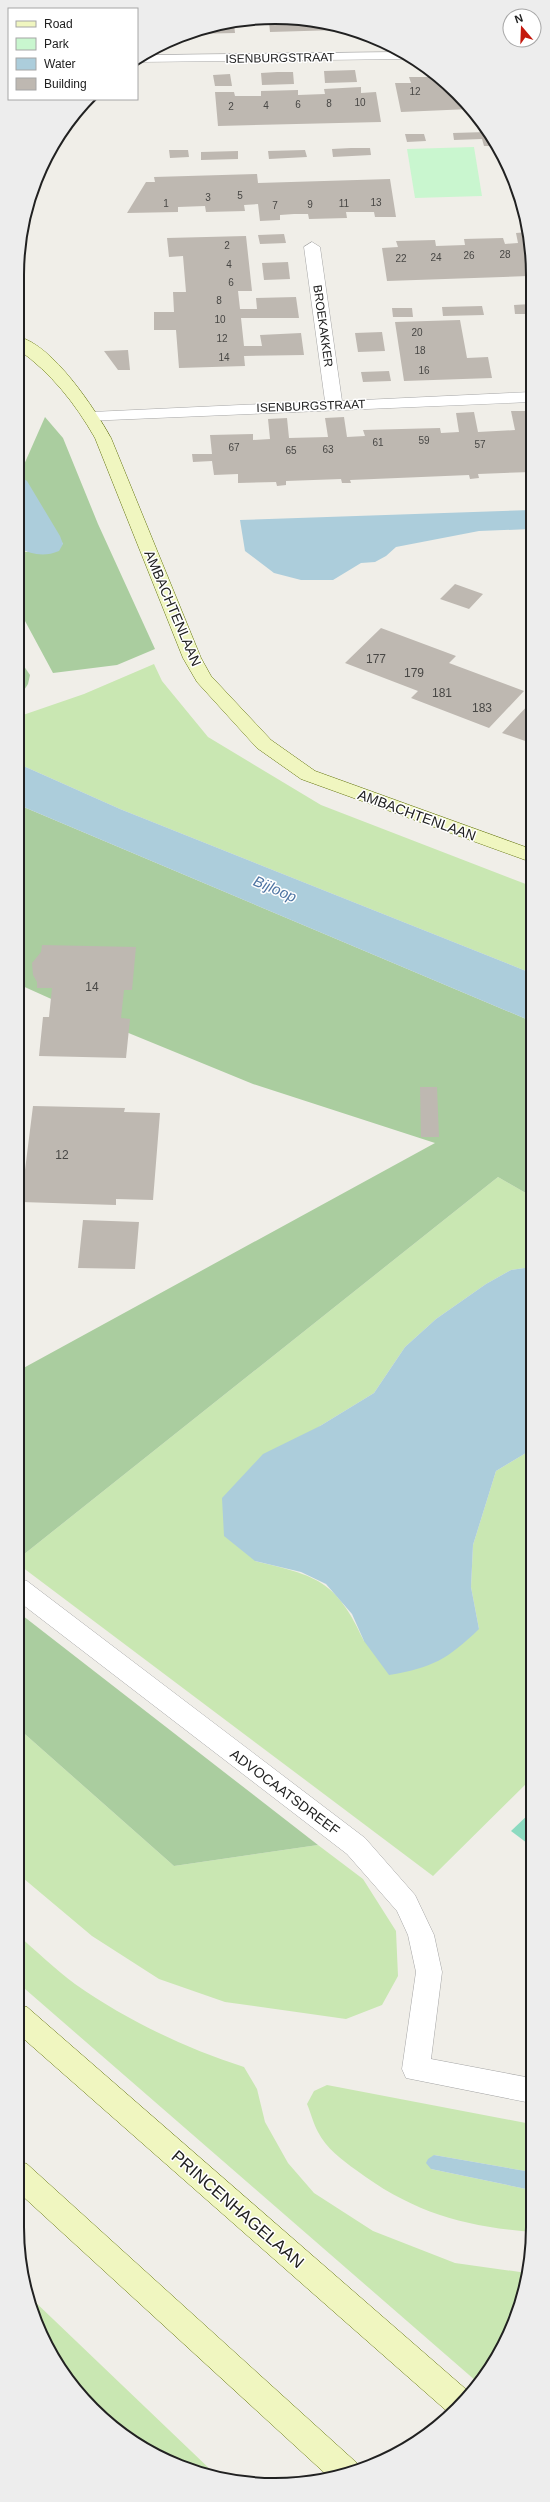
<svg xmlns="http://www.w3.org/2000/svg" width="550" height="2502" font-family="Helvetica,sans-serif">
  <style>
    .grass { fill: #c9e7b2 }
    .forest { fill: #aacd9f }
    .park { fill: #c9f6cf }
    .pitch { fill: #8cdac0 }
    .water { fill: #accddb }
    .building { fill: #beb8b1 }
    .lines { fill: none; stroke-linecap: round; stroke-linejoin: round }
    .street-casing { stroke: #a5a5a5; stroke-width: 1 }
    .secondary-casing { stroke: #62730c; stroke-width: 1 }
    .street { fill: #fff; fill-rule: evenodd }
    .secondary { fill: #f0f6c0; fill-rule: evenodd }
    .labels { text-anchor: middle; stroke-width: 3; stroke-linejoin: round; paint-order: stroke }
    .far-number-label { font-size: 10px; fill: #484745 }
    .far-street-label { font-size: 12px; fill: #212121; stroke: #fff }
    .number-label { font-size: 12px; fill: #484745 }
    .street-label { font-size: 14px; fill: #212121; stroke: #fff }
    .water-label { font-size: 15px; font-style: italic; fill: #4f75a3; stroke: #fff }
    .near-street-label { font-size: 17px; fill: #212121; stroke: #fff }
    .rim { fill: none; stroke: #212121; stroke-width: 2 }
  </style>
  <rect width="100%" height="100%" fill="#f0eee8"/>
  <path class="grass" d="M 154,664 L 162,681 L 208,737 L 321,805 L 531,886 L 531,973 L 120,809 L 19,764 L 19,721 L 23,715 L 84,694 Z
    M 498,1177 L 531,1196 L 531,1267 L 511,1270 L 486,1284 L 436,1319 L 405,1347 L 374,1393 L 320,1426 L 255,1561 C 317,1576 336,1580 364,1641 L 479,1629 L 471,1587 L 473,1545 L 496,1471 L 531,1450 L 531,1779 L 433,1876 L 18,1564 L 18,1559 Z
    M 18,1728 L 174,1866 L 318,1845 L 363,1879 L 396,1931 L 398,1976 L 382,2005 L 346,2019 L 225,2002 L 159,1979 L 92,1936 L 17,1873 Z
    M 17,1934 C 36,1951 55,1969 75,1984 C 126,2020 185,2048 244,2067 L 257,2089 L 265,2122 L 288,2163 L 314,2193 L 373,2231 L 455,2263 L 527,2273 L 498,2356 L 476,2381 L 17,1982 Z
    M 327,2085 L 531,2124 L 531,2172 L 434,2155 L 431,2169 L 531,2190 L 531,2232 C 462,2226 412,2212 356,2170 C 342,2160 326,2148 318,2132 C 313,2123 311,2113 307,2104 L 314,2091 Z
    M 31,2298 L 214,2473 L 161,2458 L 81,2397 L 37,2326 Z"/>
  <path class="forest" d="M 45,417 L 63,438 L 98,524 L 155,649 L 117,665 L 53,673 L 25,621 L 19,615 L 19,548 L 26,552 L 63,544 L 23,477 L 19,476 Z
    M 19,659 L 30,675 L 28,684 L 19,698 Z
    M 19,805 L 531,1021 L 531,1196 L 498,1177 L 18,1559 L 18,1371 L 435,1143 L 253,1084 L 109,1025 L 18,984 Z
    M 18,1612 L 318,1845 L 174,1866 L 18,1728 Z"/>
  <path class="park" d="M 474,147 L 482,196 L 415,198 L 407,149 Z"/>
  <path class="pitch" d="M 531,1812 L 531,1846 L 511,1831 Z"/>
  <path class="water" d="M 19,476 L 27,481 L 60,536 L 63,544 L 59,551 C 45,557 32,555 19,548 Z
    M 531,510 L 531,529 L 479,531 L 396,547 L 386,556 L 375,562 L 361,563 L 333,580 L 301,580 L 274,573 L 245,551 L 240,520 Z
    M 19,764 L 120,809 L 531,973 L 531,1021 L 19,805 Z
    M 531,1267 L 531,1450 L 496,1471 L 473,1545 L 471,1587 L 479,1629 C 448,1659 432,1668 389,1675 L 364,1641 L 352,1614 L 326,1584 L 301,1572 L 255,1561 L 224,1536 L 222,1498 L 263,1454 L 320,1426 L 374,1393 L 405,1347 L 436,1319 L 486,1284 L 511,1270 Z
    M 434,2155 L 531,2172 L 531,2190 L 431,2169 L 426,2163 L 428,2159 Z"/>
  <path class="building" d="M 309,19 L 338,30 L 270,32 L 269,22 Z
    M 234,24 L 235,33 L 191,34 L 208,26 Z
    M 355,70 L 357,82 L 325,83 L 324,71 Z
    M 277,72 L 293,72 L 294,84 L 262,85 L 261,73 Z
    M 230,74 L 232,86 L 215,86 L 213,75 Z
    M 409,77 L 435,77 L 458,93 L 470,109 L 401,112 L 395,83 L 411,83 Z
    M 361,87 L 361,93 L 376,92 L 381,122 L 218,126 L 215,92 L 234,92 L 235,96 L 261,96 L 261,91 L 298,90 L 298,95 L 325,94 L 324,89 Z
    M 486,132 L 493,146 L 484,146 L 482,139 L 454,140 L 453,133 Z
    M 405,134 L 424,134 L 426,141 L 407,142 Z
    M 351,148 L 370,148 L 371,155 L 333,157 L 332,149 Z
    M 169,150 L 188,150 L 189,157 L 170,158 Z
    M 305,150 L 307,157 L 269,159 L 268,151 Z
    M 238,151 L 238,159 L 201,160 L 201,152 Z
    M 257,174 L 258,183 L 390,179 L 396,217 L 375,217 L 374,212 L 346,212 L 347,218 L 309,219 L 308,214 L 294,214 L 280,215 L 280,220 L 260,221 L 258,204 L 244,205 L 245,211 L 206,212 L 205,206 L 178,207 L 178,212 L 127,213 L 146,182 L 155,182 L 154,177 Z
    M 528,232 L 531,242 L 531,265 L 525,265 L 528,276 L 387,281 L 382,248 L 398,247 L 396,241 L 435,240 L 436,246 L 465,245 L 464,239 L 503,238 L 505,244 L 518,243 L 516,233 Z
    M 284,234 L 286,243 L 260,244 L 258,235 Z
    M 246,236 L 252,291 L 238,291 L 240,309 L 257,309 L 256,298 L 296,297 L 299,318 L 241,318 L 244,346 L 262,346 L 260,335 L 301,333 L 304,355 L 244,356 L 245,366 L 179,368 L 176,330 L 154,330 L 154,312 L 174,312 L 173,292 L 186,292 L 183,256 L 169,257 L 167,238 Z
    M 288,262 L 290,279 L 264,280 L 262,263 Z
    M 531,304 L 531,314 L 515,314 L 514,305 Z
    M 482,306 L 484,315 L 443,316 L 442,307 Z
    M 392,308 L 412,308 L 413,317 L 393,317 Z
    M 460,320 L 467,358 L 488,357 L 492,378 L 404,381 L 395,322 Z
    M 382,332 L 385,351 L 358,352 L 355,333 Z
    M 128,350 L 130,370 L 118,370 L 104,351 Z
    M 389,371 L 391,381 L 363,382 L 361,372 Z
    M 511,411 L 530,411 L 531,472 L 478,474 L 479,478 L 470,479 L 469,475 L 350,480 L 351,483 L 342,483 L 341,479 L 286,481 L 286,485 L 277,486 L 276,482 L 238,483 L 238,474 L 214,475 L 212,461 L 193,462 L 192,454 L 212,454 L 210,435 L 253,434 L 253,440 L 270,439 L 268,419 L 287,418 L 289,438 L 328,437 L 325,418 L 344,417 L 347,437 L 365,436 L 363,430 L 440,428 L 441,433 L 459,432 L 456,413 L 474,412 L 478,432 L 515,430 Z
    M 455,584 L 483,594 L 469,609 L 440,599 Z
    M 381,628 L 456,656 L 449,663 L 524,691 L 489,728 L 411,698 L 418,691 L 345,663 Z
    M 531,702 L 531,743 L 502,733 Z
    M 42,945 L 136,947 L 132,990 L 124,990 L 121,1018 L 130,1019 L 126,1058 L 39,1056 L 43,1017 L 49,1017 L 52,988 L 37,988 L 37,982 L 33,975 L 32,963 L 41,952 Z
    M 420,1087 L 437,1087 L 439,1137 L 421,1137 Z
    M 33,1106 L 125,1108 L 124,1112 L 160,1113 L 153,1200 L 116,1199 L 116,1205 L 21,1202 Z
    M 83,1220 L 139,1222 L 135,1269 L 78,1268 Z"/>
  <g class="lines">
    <g class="street-casing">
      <path id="street" d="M 401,52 L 411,59 L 137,62 L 150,55 Z
        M 312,242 L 320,247 L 342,401 L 531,392 L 531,402 L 86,421 L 84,417 L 86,413 L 92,412 L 325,401 L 304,247 Z
        M 18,1578 L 27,1581 L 365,1838 L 415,1895 L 434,1935 L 442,1972 L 431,2059 L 531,2078 L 531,2103 L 406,2078 L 402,2069 L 416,1972 L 408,1935 L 397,1911 L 347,1854 L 18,1601 Z"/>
    </g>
    <g class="secondary-casing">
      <path id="secondary" d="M 19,337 C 53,345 95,409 111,438 L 201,658 L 211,676 L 271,740 L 315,771 L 531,849 L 531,862 L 301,779 L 257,748 L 197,682 L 183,658 L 95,438 C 75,403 51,373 19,350 Z
        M 17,2004 L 27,2007 L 468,2391 L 449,2413 L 17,2033 Z
        M 17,2160 L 27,2164 L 358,2464 L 359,2468 L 342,2476 L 329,2477 L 17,2191 Z"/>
    </g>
    <use href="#street" class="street"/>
    <use href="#secondary" class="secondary"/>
  </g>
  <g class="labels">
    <g class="far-number-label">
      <text x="415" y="95">12</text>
      <text x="360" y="106">10</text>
      <text x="329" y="107">8</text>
      <text x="298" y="108">6</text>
      <text x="266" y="109">4</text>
      <text x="231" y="110">2</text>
      <text x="240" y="199">5</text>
      <text x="208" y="201">3</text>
      <text x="376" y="206">13</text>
      <text x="166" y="207">1</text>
      <text x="344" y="207">11</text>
      <text x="310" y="208">9</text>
      <text x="275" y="209">7</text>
      <text x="227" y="249">2</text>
      <text x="505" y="258">28</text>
      <text x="469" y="259">26</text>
      <text x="436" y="261">24</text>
      <text x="401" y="262">22</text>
      <text x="229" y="268">4</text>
      <text x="231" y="286">6</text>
      <text x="219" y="304">8</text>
      <text x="220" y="323">10</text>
      <text x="417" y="336">20</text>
      <text x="222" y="342">12</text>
      <text x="420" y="354">18</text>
      <text x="224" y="361">14</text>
      <text x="424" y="374">16</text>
      <text x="424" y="444">59</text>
      <text x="378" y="446">61</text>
      <text x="480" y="448">57</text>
      <text x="234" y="451">67</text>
      <text x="328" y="453">63</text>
      <text x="291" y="454">65</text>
    </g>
    <g class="far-street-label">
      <text transform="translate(280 58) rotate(-1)" y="4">ISENBURGSTRAAT</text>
      <text transform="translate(323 326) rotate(82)" y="4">BROEKAKKER</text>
      <text transform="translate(311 406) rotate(-2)" y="4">ISENBURGSTRAAT</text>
    </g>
    <g class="number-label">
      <text x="376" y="663">177</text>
      <text x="414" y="677">179</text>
      <text x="442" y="697">181</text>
      <text x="482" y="712">183</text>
      <text x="92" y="991">14</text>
      <text x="62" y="1159">12</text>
    </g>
    <g class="street-label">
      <text transform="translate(173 608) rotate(67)" y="5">AMBACHTENLAAN</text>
      <text transform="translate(417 815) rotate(20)" y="5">AMBACHTENLAAN</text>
      <text transform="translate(285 1792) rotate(37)" y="5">ADVOCAATSDREEF</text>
    </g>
    <g class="water-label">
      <text transform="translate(275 889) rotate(23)" y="5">Bijloop</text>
    </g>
    <g class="near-street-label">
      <text transform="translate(238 2209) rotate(41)" y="6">PRINCENHAGELAAN</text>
    </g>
  </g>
  <path d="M0 0H550V2502H0ZM275 24H275A251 251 0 0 1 526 275V2227A251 251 0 0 1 275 2478H275A251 251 0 0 1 24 2227V275A251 251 0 0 1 275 24Z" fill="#ededed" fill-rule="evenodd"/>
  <path class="rim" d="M275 24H275A251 251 0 0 1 526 275V2227A251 251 0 0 1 275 2478H275A251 251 0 0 1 24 2227V275A251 251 0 0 1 275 24Z"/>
  <rect x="8" y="8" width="130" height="92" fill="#ffffff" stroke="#a6a6a6"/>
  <rect x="16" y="21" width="20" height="6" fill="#f0f6c0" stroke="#a6a6a6"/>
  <text x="44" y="28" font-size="12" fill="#212121">Road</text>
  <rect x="16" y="38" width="20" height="12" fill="#c9f6cf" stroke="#a6a6a6"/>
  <text x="44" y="48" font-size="12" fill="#212121">Park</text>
  <rect x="16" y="58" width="20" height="12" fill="#accddb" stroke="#a6a6a6"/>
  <text x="44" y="68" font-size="12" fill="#212121">Water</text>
  <rect x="16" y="78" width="20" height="12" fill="#beb8b1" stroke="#a6a6a6"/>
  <text x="44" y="88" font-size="12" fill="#212121">Building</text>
  <g transform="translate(522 28) rotate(341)"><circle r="19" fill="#ffffff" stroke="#a6a6a6"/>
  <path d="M0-3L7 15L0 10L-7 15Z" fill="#c4180d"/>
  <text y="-6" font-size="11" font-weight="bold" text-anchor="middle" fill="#212121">N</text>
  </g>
</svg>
